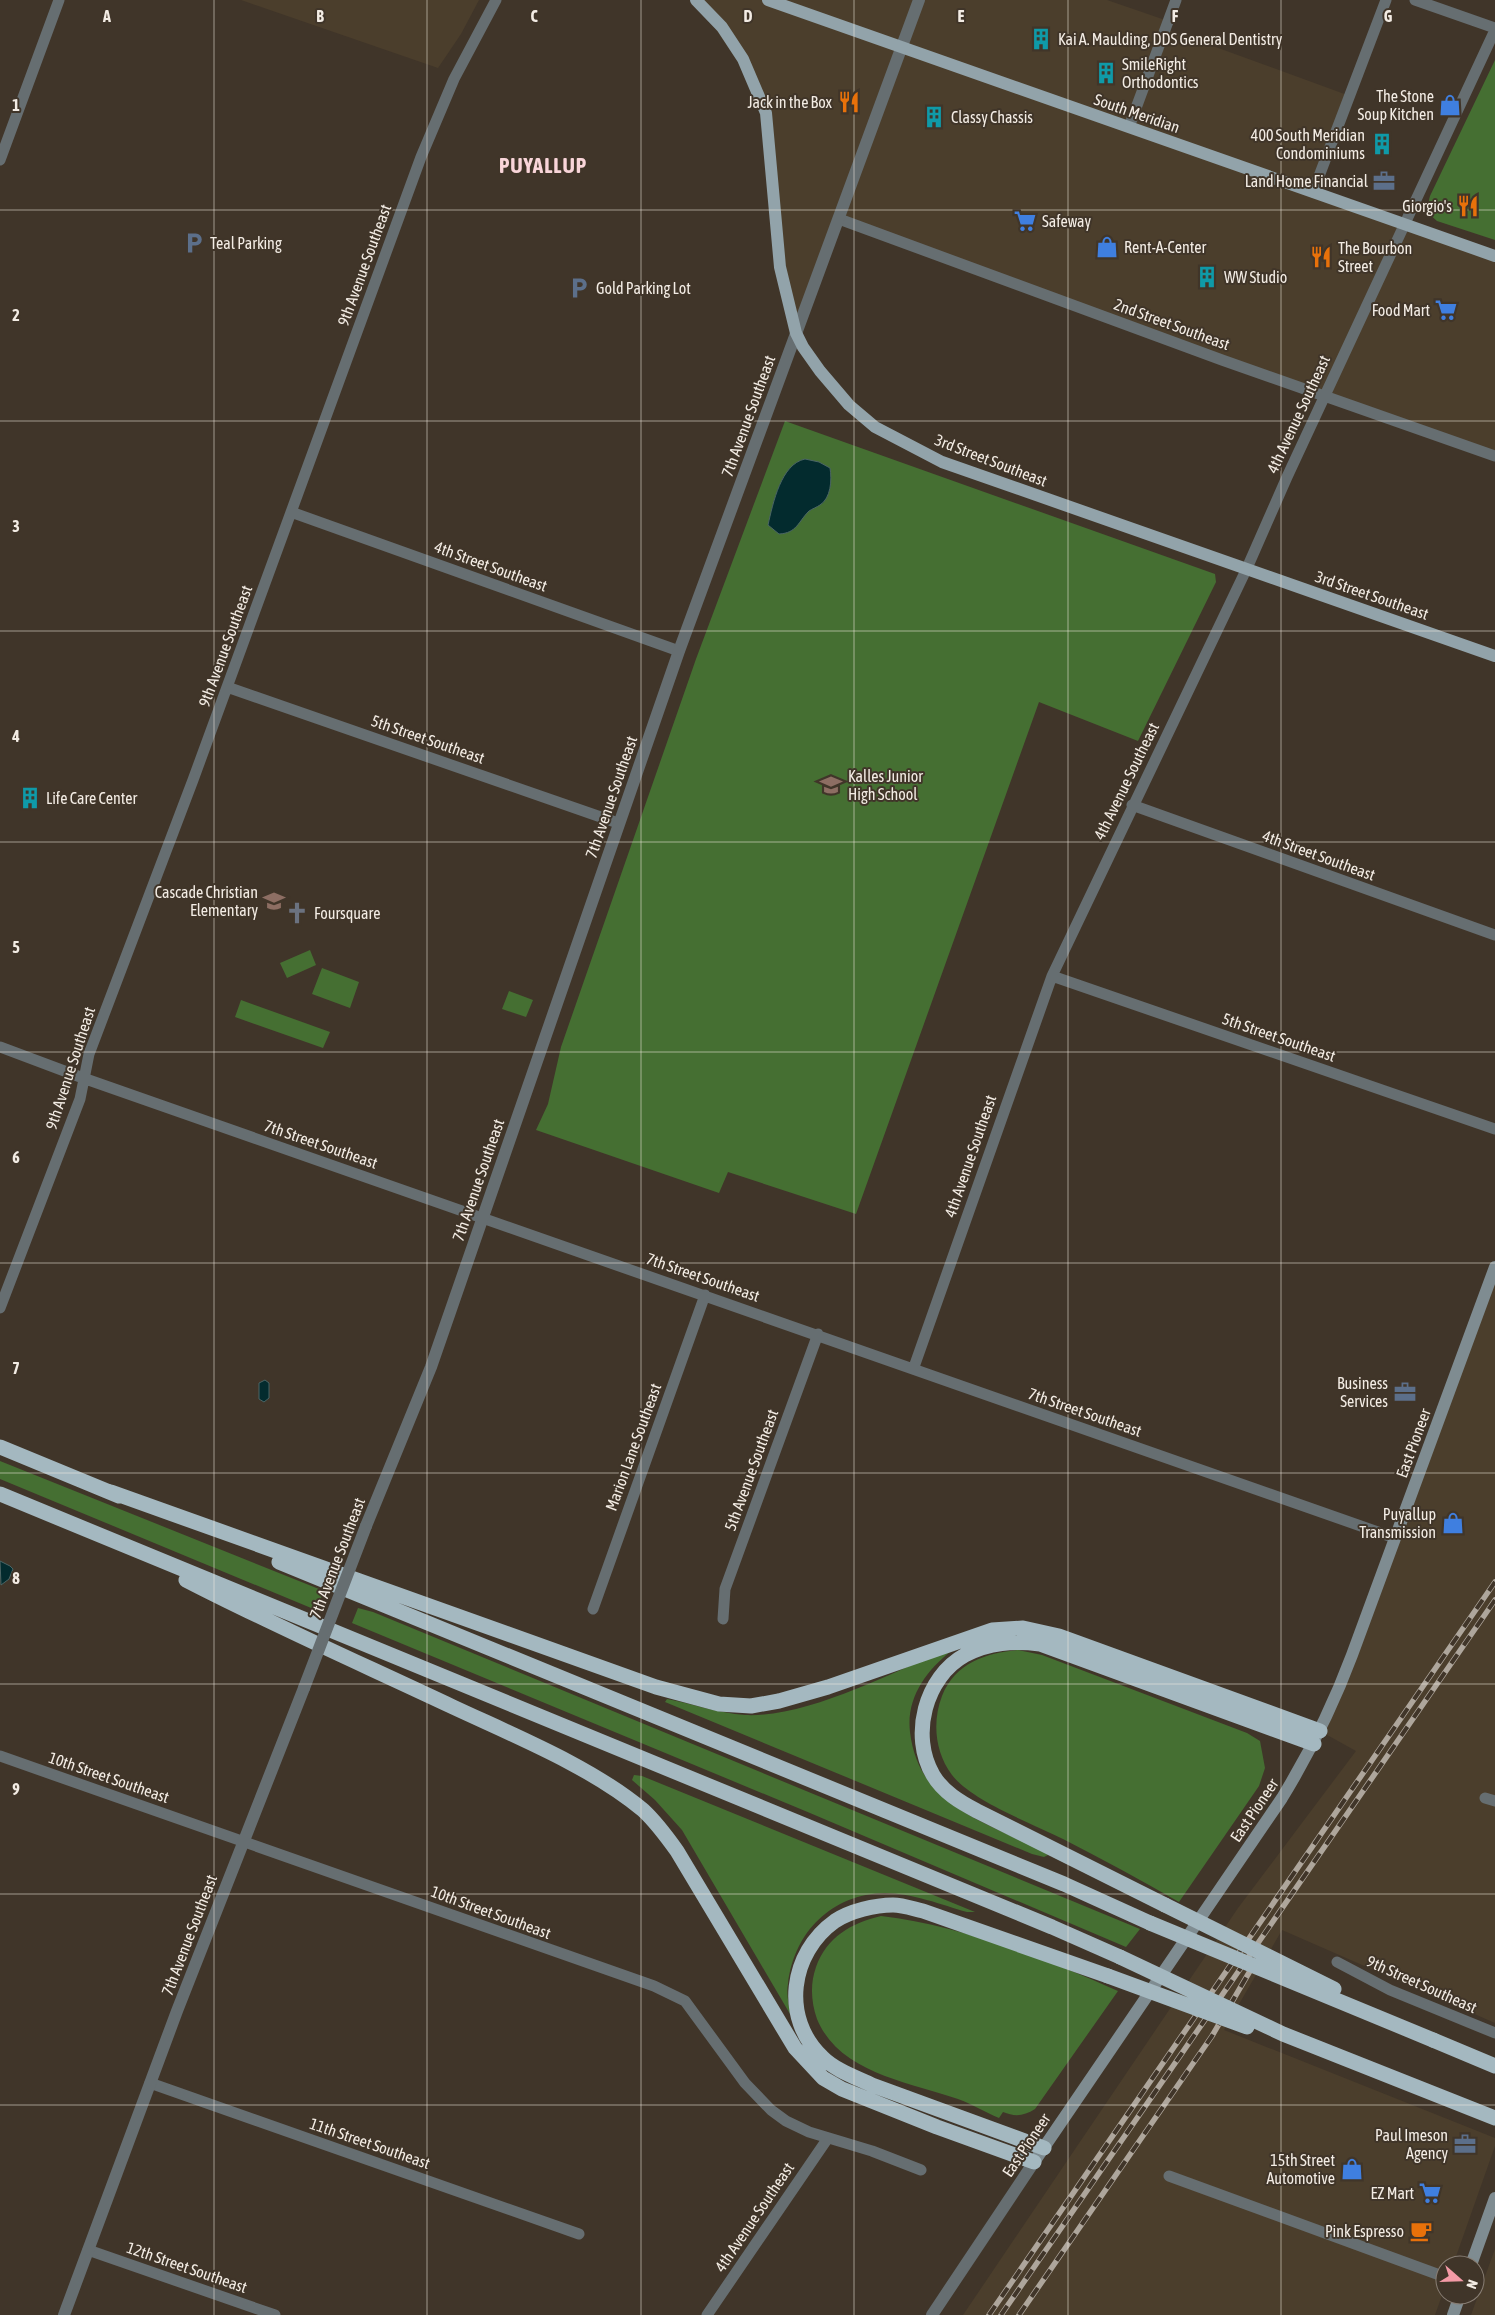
<svg xmlns="http://www.w3.org/2000/svg" width="1495" height="2315" font-family="'Asap Condensed',sans-serif">
  <style>
    .built { fill: #4b3e2c }
    .green { fill: #456f32 }
    .water { fill: #032b2e; stroke: #4b6565 }
    .lines { fill: none; stroke-linecap: round; stroke-linejoin: round }
    .minor { stroke: #666e71; stroke-width: 11 }
    .tertiary { stroke: #666e71; stroke-width: 12 }
    .secondary { stroke: #7f8c91; stroke-width: 12 }
    .primary { stroke: #92a3aa; stroke-width: 12 }
    .motorway { stroke: #a4b8c0; stroke-width: 15 }
    .rail-casing { stroke: #aea69c; stroke-width: 5.5 }
    .rail { stroke: #403529; stroke-width: 4; stroke-dasharray: 11; stroke-linecap: butt }
    .tertiary-bridge { stroke: #666e71; stroke-width: 12 }
    .motorway-bridge { stroke: #a4b8c0; stroke-width: 15 }
    .grid { fill: none; stroke: #f3ece4; stroke-width: 1; stroke-opacity: 0.55 }
    .labels { text-anchor: middle; stroke-width: 4; stroke-linejoin: round; paint-order: stroke }
    .poi-label { font-size: 16px; fill: #f3ece4; stroke: #403529; text-anchor: end }
    .street-label { font-size: 16px; fill: #f3ece4; stroke: #403529 }
    .district-label { font-size: 21px; font-weight: bold; letter-spacing: 1px; fill: #f9d5d9; stroke: #403529 }
    .grid-label { font-size: 16px; text-anchor: middle; font-weight: bold; fill: #f3ece4; stroke: #403529; stroke-width: 4; stroke-linejoin: round; paint-order: stroke }
  </style>
  <rect width="100%" height="100%" fill="#403529"/>
  <path class="built" d="M 241,0 L 479,0 L 461,34 L 438,68 Z
    M 696,0 L 1107,0 L 1168,21 L 1166,29 L 1350,96 L 1314,192 L 1495,256 L 1495,456 L 839,219 L 796,333 L 760,95 Z
    M 1495,1267 L 1495,2023 L 1282,1930 L 1224,2030 L 1495,2138 L 1495,2146 L 1453,2265 L 1445,2265 L 1445,2287 L 1435,2315 L 963,2315 L 1238,1908 L 1356,1751 L 1320,1731 Z
    M 1495,2249 L 1495,2315 L 1471,2315 Z"/>
  <path class="green" d="M 1495,60 L 1495,240 L 1437,221 C 1427,213 1427,207 1430,196 Z
    M 785,421 L 1215,574 L 1216,582 L 1138,741 L 1039,702 L 856,1214 L 728,1172 L 719,1193 L 536,1130 L 548,1104 L 561,1047 L 696,659 Z
    M 310,950 L 316,965 L 287,978 L 280,963 Z
    M 322,968 L 359,982 L 350,1008 L 312,994 Z
    M 509,991 L 533,1000 L 526,1017 L 502,1009 Z
    M 241,1000 L 330,1032 L 323,1048 L 235,1017 Z
    M 0,1461 L 324,1591 L 316,1610 L 0,1479 Z
    M 358,1608 L 373,1612 L 1140,1929 L 1126,1947 L 810,1813 L 352,1623 Z
    M 1018,1650 L 1042,1655 L 1247,1733 L 1260,1741 L 1265,1768 L 1259,1786 L 1179,1902 C 1141,1880 1102,1859 1063,1839 C 1033,1824 972,1801 952,1775 C 935,1752 932,1722 942,1696 C 955,1663 986,1653 1018,1650 Z
    M 944,1651 L 951,1651 C 926,1671 906,1698 910,1732 C 917,1792 961,1813 1011,1836 C 1023,1842 1037,1847 1048,1855 L 1044,1857 L 1032,1854 L 665,1702 L 667,1699 C 693,1704 718,1713 745,1715 C 806,1718 888,1674 944,1651 Z
    M 634,1775 L 642,1776 L 975,1912 L 967,1912 C 942,1905 912,1893 885,1893 C 832,1894 794,1932 788,1984 C 786,1993 789,2005 790,2014 L 682,1830 L 655,1800 L 632,1780 Z
    M 881,1916 C 959,1925 1046,1959 1118,1991 L 1035,2109 C 1024,2116 1015,2117 1003,2112 L 999,2118 C 985,2112 972,2104 958,2099 C 909,2082 839,2073 817,2019 C 811,2002 810,1984 816,1967 C 827,1937 851,1923 881,1916 Z"/>
  <path class="water" d="M 805,459 L 819,462 L 830,468 C 832,480 831,498 820,505 C 817,507 812,509 809,511 C 798,522 797,533 779,534 L 768,525 C 773,503 781,464 805,459 Z
    M 265,1380 L 269,1383 L 269,1398 L 264,1402 L 259,1399 L 259,1383 Z
    M 0,1561 L 10,1566 L 13,1569 L 9,1579 L 1,1585 Z"/>
  <g class="lines">
    <path class="minor" d="M 1415,0 L 1495,28
      M 1129,127 L 1176,0
      M 0,160 L 59,0
      M 1313,192 L 1386,0
      M 839,219 L 1222,360 L 1495,456
      M 291,512 L 679,651
      M 227,687 L 618,823
      M 1132,805 L 1495,935
      M 1052,976 L 1495,1129
      M 0,1047 L 83,1078 L 1395,1538
      M 0,1308 L 80,1099 L 89,1054 L 193,780 L 421,157 L 454,79 L 496,0
      M 914,1367 L 1052,976 L 1247,568 L 1287,477 L 1495,30
      M 593,1609 L 705,1295
      M 723,1619 L 725,1589 L 818,1334
      M 0,1756 L 654,1986 L 685,2001 L 745,2083 L 771,2110 L 786,2121 L 809,2132 L 872,2151 L 921,2170
      M 1485,1798 L 1495,1801
      M 1337,1962 L 1390,1990 L 1495,2033
      M 150,2083 L 579,2234
      M 1169,2176 L 1445,2277
      M 88,2250 L 275,2315
      M 707,2315 L 828,2138"/>
    <path class="tertiary" d="M 366,1526 L 431,1367 L 679,651 L 919,0
      M 64,2315 L 177,2011 L 304,1688
      M 932,2315 L 1034,2162"/>
    <path class="secondary" d="M 1034,2162 L 1282,1798 C 1310,1752 1333,1706 1352,1655 L 1495,1267
      M 1471,2265 L 1495,2198
      M 1453,2315 L 1460,2295"/>
    <path class="primary" d="M 696,0 L 722,27 L 743,59 L 766,113 L 780,267 L 796,333 L 803,347 L 820,371 L 849,405 L 875,427 L 942,462 L 1495,656
      M 768,0 L 1495,256"/>
    <path class="motorway" d="M 0,1447 L 119,1496
      M 111,1492 L 656,1687 L 719,1704 L 751,1706 L 779,1701 L 828,1687 L 992,1630 L 1023,1628 L 1059,1636 L 1320,1731
      M 0,1494 L 1052,1927 L 1120,1957
      M 279,1562 L 1064,1884 L 1150,1923
      M 186,1580 C 273,1625 364,1665 453,1707 C 515,1736 590,1766 643,1810 C 656,1822 667,1837 677,1851 L 795,2048 L 823,2078 L 842,2089 L 937,2127 L 1034,2162
      M 1165,1905 L 977,1811 C 960,1802 943,1792 933,1775 C 910,1736 925,1677 965,1655 C 989,1642 1014,1641 1040,1644 L 1314,1744
      M 1433,2040 L 1495,2066
      M 1044,2148 L 872,2085 C 855,2077 835,2070 822,2057 C 781,2018 790,1953 835,1921 C 850,1911 875,1905 893,1905 C 903,1905 914,1909 923,1911 L 1108,1976"/>
    <g class="rail-casing">
      <path id="rail" d="M 989,2315 L 1495,1582
        M 1001,2315 L 1495,1600
        M 1019,2315 L 1212,2036 L 1257,1959"/>
    </g>
    <use href="#rail" class="rail"/>
    <path class="tertiary-bridge" d="M 304,1688 L 366,1526"/>
    <path class="motorway-bridge" d="M 1165,1905 L 1334,1989
      M 1150,1923 L 1433,2040
      M 1120,1957 L 1283,2034 L 1495,2118
      M 1108,1976 L 1247,2027"/>
  </g>
  <path class="grid" d="M 214,0 L 214,2315M 427,0 L 427,2315M 641,0 L 641,2315M 854,0 L 854,2315M 1068,0 L 1068,2315M 1281,0 L 1281,2315M 0,210 L 1495,210M 0,421 L 1495,421M 0,631 L 1495,631M 0,842 L 1495,842M 0,1052 L 1495,1052M 0,1263 L 1495,1263M 0,1473 L 1495,1473M 0,1684 L 1495,1684M 0,1894 L 1495,1894M 0,2105 L 1495,2105"/>
  <defs>
    <g id="building-bare" transform="scale(1.725)"><path d="M-4-6H4V6H1V3H-1V6H-4ZM-2.5-4.3h1.7v1.8h-1.7ZM.8-4.3h1.7v1.8H.8ZM-2.5-1h1.7V.8h-1.7ZM.8-1h1.7V.8H.8Z" fill="#0f9aa8" stroke="#403529" stroke-width="2.5" paint-order="stroke"/></g>
    <g id="restaurant-bare" transform="scale(1.725)"><path d="M-5-6h1v4h1v-4h1v4h1v-4h1v5L-1.5 .5V6h-2V.5L-5-1ZM5-6V6H3V1.5H1.5Q1.5-4 5-6Z" fill="#e8710a" stroke="#403529" stroke-width="2.5" paint-order="stroke"/></g>
    <g id="shop-bare" transform="scale(1.725)"><path d="M-5-2.5h2.3a2.7 3.5 0 0 1 5.4 0H5L5.5 6h-11ZM-1.5-2.5h3a1.5 2.3 0 0 0-3 0Z" fill="#3f7fe0" stroke="#403529" stroke-width="2.5" paint-order="stroke"/></g>
    <g id="office-bare" transform="scale(1.725)"><path d="M-6-3h4V-5.5h4V-3h4V5H-6ZM-1-4.5V-3h2v-1.5ZM-6 0V1H6V0Z" fill="#5c6f8a" stroke="#403529" stroke-width="2.5" paint-order="stroke"/></g>
    <g id="supermarket-bare" transform="scale(1.725)"><path d="M-6-5.5h2.5l.6 2H6L4.5 2H-2.5L-4.4-4H-6ZM-1.5 3.2a1.3 1.3 0 1 0 .1 0ZM3 3.2a1.3 1.3 0 1 0 .1 0Z" fill="#3f7fe0" stroke="#403529" stroke-width="2.5" paint-order="stroke"/></g>
    <g id="parking-bare" transform="scale(1.725)"><path d="M-3.5-5.5H1a3.5 3.5 0 0 1 0 7H-1V5.5H-3.5ZM-1-3.4V-.6H.8a1.4 1.4 0 0 0 0-2.8Z" fill="#5c6f8a" stroke="#403529" stroke-width="2.5" paint-order="stroke"/></g>
    <g id="school-bare" transform="scale(1.725)"><path d="M0-5L7-2L0 1L-7-2ZM-4 1L0 2.5L4 1V4Q0 6-4 4Z" fill="#8d6e63" stroke="#403529" stroke-width="2.5" paint-order="stroke"/></g>
    <g id="church-bare" transform="scale(1.725)"><path d="M-1.2-6h2.4v3.5h3.3v2.4h-3.3V6h-2.4V-.1h-3.3v-2.4h3.3Z" fill="#6b7280" stroke="#403529" stroke-width="2.5" paint-order="stroke"/></g>
    <g id="cafe-bare" transform="scale(1.725)"><path d="M-5.5-4.5H6V0H3Q3 3.5 0 3.5H-2.5Q-5.5 3.5-5.5 0ZM3-3.2v2h1.7v-2ZM-6 4.5H4V6H-6Z" fill="#e8710a" stroke="#403529" stroke-width="2.5" paint-order="stroke"/></g>
  </defs>
  <g fill-rule="evenodd">
    <use href="#building-bare" x="1041" y="39"/>
    <use href="#building-bare" x="1106" y="73"/>
    <use href="#restaurant-bare" x="849" y="102"/>
    <use href="#shop-bare" x="1450" y="105"/>
    <use href="#building-bare" x="934" y="117"/>
    <use href="#building-bare" x="1382" y="144"/>
    <use href="#office-bare" x="1384" y="181"/>
    <use href="#restaurant-bare" x="1468" y="206"/>
    <use href="#supermarket-bare" x="1025" y="221"/>
    <use href="#parking-bare" x="194" y="243"/>
    <use href="#shop-bare" x="1107" y="247"/>
    <use href="#restaurant-bare" x="1321" y="257"/>
    <use href="#building-bare" x="1207" y="277"/>
    <use href="#parking-bare" x="579" y="288"/>
    <use href="#supermarket-bare" x="1446" y="310"/>
    <use href="#school-bare" x="831" y="785"/>
    <use href="#building-bare" x="30" y="798"/>
    <use href="#school-bare" x="274" y="901"/>
    <use href="#church-bare" x="297" y="913"/>
    <use href="#office-bare" x="1405" y="1392"/>
    <use href="#shop-bare" x="1453" y="1523"/>
    <use href="#office-bare" x="1465" y="2144"/>
    <use href="#shop-bare" x="1352" y="2169"/>
    <use href="#supermarket-bare" x="1430" y="2193"/>
    <use href="#cafe-bare" x="1421" y="2231"/>
  </g>
  <g class="labels">
    <g class="poi-label">
      <text x="1058" y="45" text-anchor="start">Kai A. Maulding, DDS General Dentistry</text>
      <text x="1122" y="70" text-anchor="start">SmileRight<tspan x="1122" dy="18">Orthodontics</tspan></text>
      <text x="1434" y="102">The Stone<tspan x="1434" dy="18">Soup Kitchen</tspan></text>
      <text x="832" y="108">Jack in the Box</text>
      <text x="951" y="123" text-anchor="start">Classy Chassis</text>
      <text x="1365" y="141">400 South Meridian<tspan x="1365" dy="18">Condominiums</tspan></text>
      <text x="1368" y="187">Land Home Financial</text>
      <text x="1452" y="212">Giorgio's</text>
      <text x="1042" y="227" text-anchor="start">Safeway</text>
      <text x="210" y="249" text-anchor="start">Teal Parking</text>
      <text x="1124" y="253" text-anchor="start">Rent-A-Center</text>
      <text x="1338" y="254" text-anchor="start">The Bourbon<tspan x="1338" dy="18">Street</tspan></text>
      <text x="1224" y="283" text-anchor="start">WW Studio</text>
      <text x="596" y="294" text-anchor="start">Gold Parking Lot</text>
      <text x="1430" y="316">Food Mart</text>
      <text x="848" y="782" text-anchor="start">Kalles Junior<tspan x="848" dy="18">High School</tspan></text>
      <text x="46" y="804" text-anchor="start">Life Care Center</text>
      <text x="258" y="898">Cascade Christian<tspan x="258" dy="18">Elementary</tspan></text>
      <text x="314" y="919" text-anchor="start">Foursquare</text>
      <text x="1388" y="1389">Business<tspan x="1388" dy="18">Services</tspan></text>
      <text x="1436" y="1520">Puyallup<tspan x="1436" dy="18">Transmission</tspan></text>
      <text x="1448" y="2141">Paul Imeson<tspan x="1448" dy="18">Agency</tspan></text>
      <text x="1335" y="2166">15th Street<tspan x="1335" dy="18">Automotive</tspan></text>
      <text x="1414" y="2199">EZ Mart</text>
      <text x="1404" y="2237">Pink Espresso</text>
    </g>
    <g class="street-label">
      <text transform="translate(1137 113) rotate(19)" y="6">South Meridian</text>
      <text transform="translate(364 265) rotate(-70)" y="6">9th Avenue Southeast</text>
      <text transform="translate(1172 324) rotate(20)" y="6">2nd Street Southeast</text>
      <text transform="translate(1298 414) rotate(-65)" y="6">4th Avenue Southeast</text>
      <text transform="translate(748 416) rotate(-70)" y="6">7th Avenue Southeast</text>
      <text transform="translate(991 460) rotate(21)" y="6">3rd Street Southeast</text>
      <text transform="translate(491 566) rotate(20)" y="6">4th Street Southeast</text>
      <text transform="translate(1372 595) rotate(19)" y="6">3rd Street Southeast</text>
      <text transform="translate(225 646) rotate(-70)" y="6">9th Avenue Southeast</text>
      <text transform="translate(428 739) rotate(19)" y="6">5th Street Southeast</text>
      <text transform="translate(1126 781) rotate(-64)" y="6">4th Avenue Southeast</text>
      <text transform="translate(611 797) rotate(-71)" y="6">7th Avenue Southeast</text>
      <text transform="translate(1319 855) rotate(20)" y="6">4th Street Southeast</text>
      <text transform="translate(1279 1037) rotate(19)" y="6">5th Street Southeast</text>
      <text transform="translate(70 1068) rotate(-72)" y="6">9th Avenue Southeast</text>
      <text transform="translate(321 1144) rotate(19)" y="6">7th Street Southeast</text>
      <text transform="translate(970 1156) rotate(-71)" y="6">4th Avenue Southeast</text>
      <text transform="translate(478 1180) rotate(-71)" y="6">7th Avenue Southeast</text>
      <text transform="translate(703 1277) rotate(19)" y="6">7th Street Southeast</text>
      <text transform="translate(1085 1412) rotate(19)" y="6">7th Street Southeast</text>
      <text transform="translate(1413 1443) rotate(-70)" y="6">East Pioneer</text>
      <text transform="translate(633 1447) rotate(-70)" y="6">Marion Lane Southeast</text>
      <text transform="translate(751 1470) rotate(-70)" y="6">5th Avenue Southeast</text>
      <text transform="translate(337 1558) rotate(-69)" y="6">7th Avenue Southeast</text>
      <text transform="translate(109 1777) rotate(19)" y="6">10th Street Southeast</text>
      <text transform="translate(1254 1810) rotate(-56)" y="6">East Pioneer</text>
      <text transform="translate(491 1912) rotate(20)" y="6">10th Street Southeast</text>
      <text transform="translate(189 1935) rotate(-69)" y="6">7th Avenue Southeast</text>
      <text transform="translate(1422 1984) rotate(24)" y="6">9th Street Southeast</text>
      <text transform="translate(370 2143) rotate(19)" y="6">11th Street Southeast</text>
      <text transform="translate(1026 2145) rotate(-56)" y="6">East Pioneer</text>
      <text transform="translate(754 2217) rotate(-56)" y="6">4th Avenue Southeast</text>
      <text transform="translate(187 2267) rotate(19)" y="6">12th Street Southeast</text>
    </g>
    <g class="district-label">
      <text x="543" y="173">PUYALLUP</text>
    </g>
  </g>
  <g class="grid-label">
    <text x="107" y="22">A</text>
    <text x="320" y="22">B</text>
    <text x="534" y="22">C</text>
    <text x="748" y="22">D</text>
    <text x="961" y="22">E</text>
    <text x="1175" y="22">F</text>
    <text x="1388" y="22">G</text>
    <text x="16" y="111">1</text>
    <text x="16" y="321">2</text>
    <text x="16" y="532">3</text>
    <text x="16" y="742">4</text>
    <text x="16" y="953">5</text>
    <text x="16" y="1163">6</text>
    <text x="16" y="1374">7</text>
    <text x="16" y="1584">8</text>
    <text x="16" y="1795">9</text>
  </g>
  <g transform="translate(1460 2280) rotate(110)"><circle r="24" fill="#403529" stroke="#887e74"/>
  <path d="M0-4L9 19L0 12L-9 19Z" fill="#f49aa6"/>
  <text y="-8" font-size="14" font-weight="bold" text-anchor="middle" fill="#f3ece4">N</text>
  </g>
</svg>
